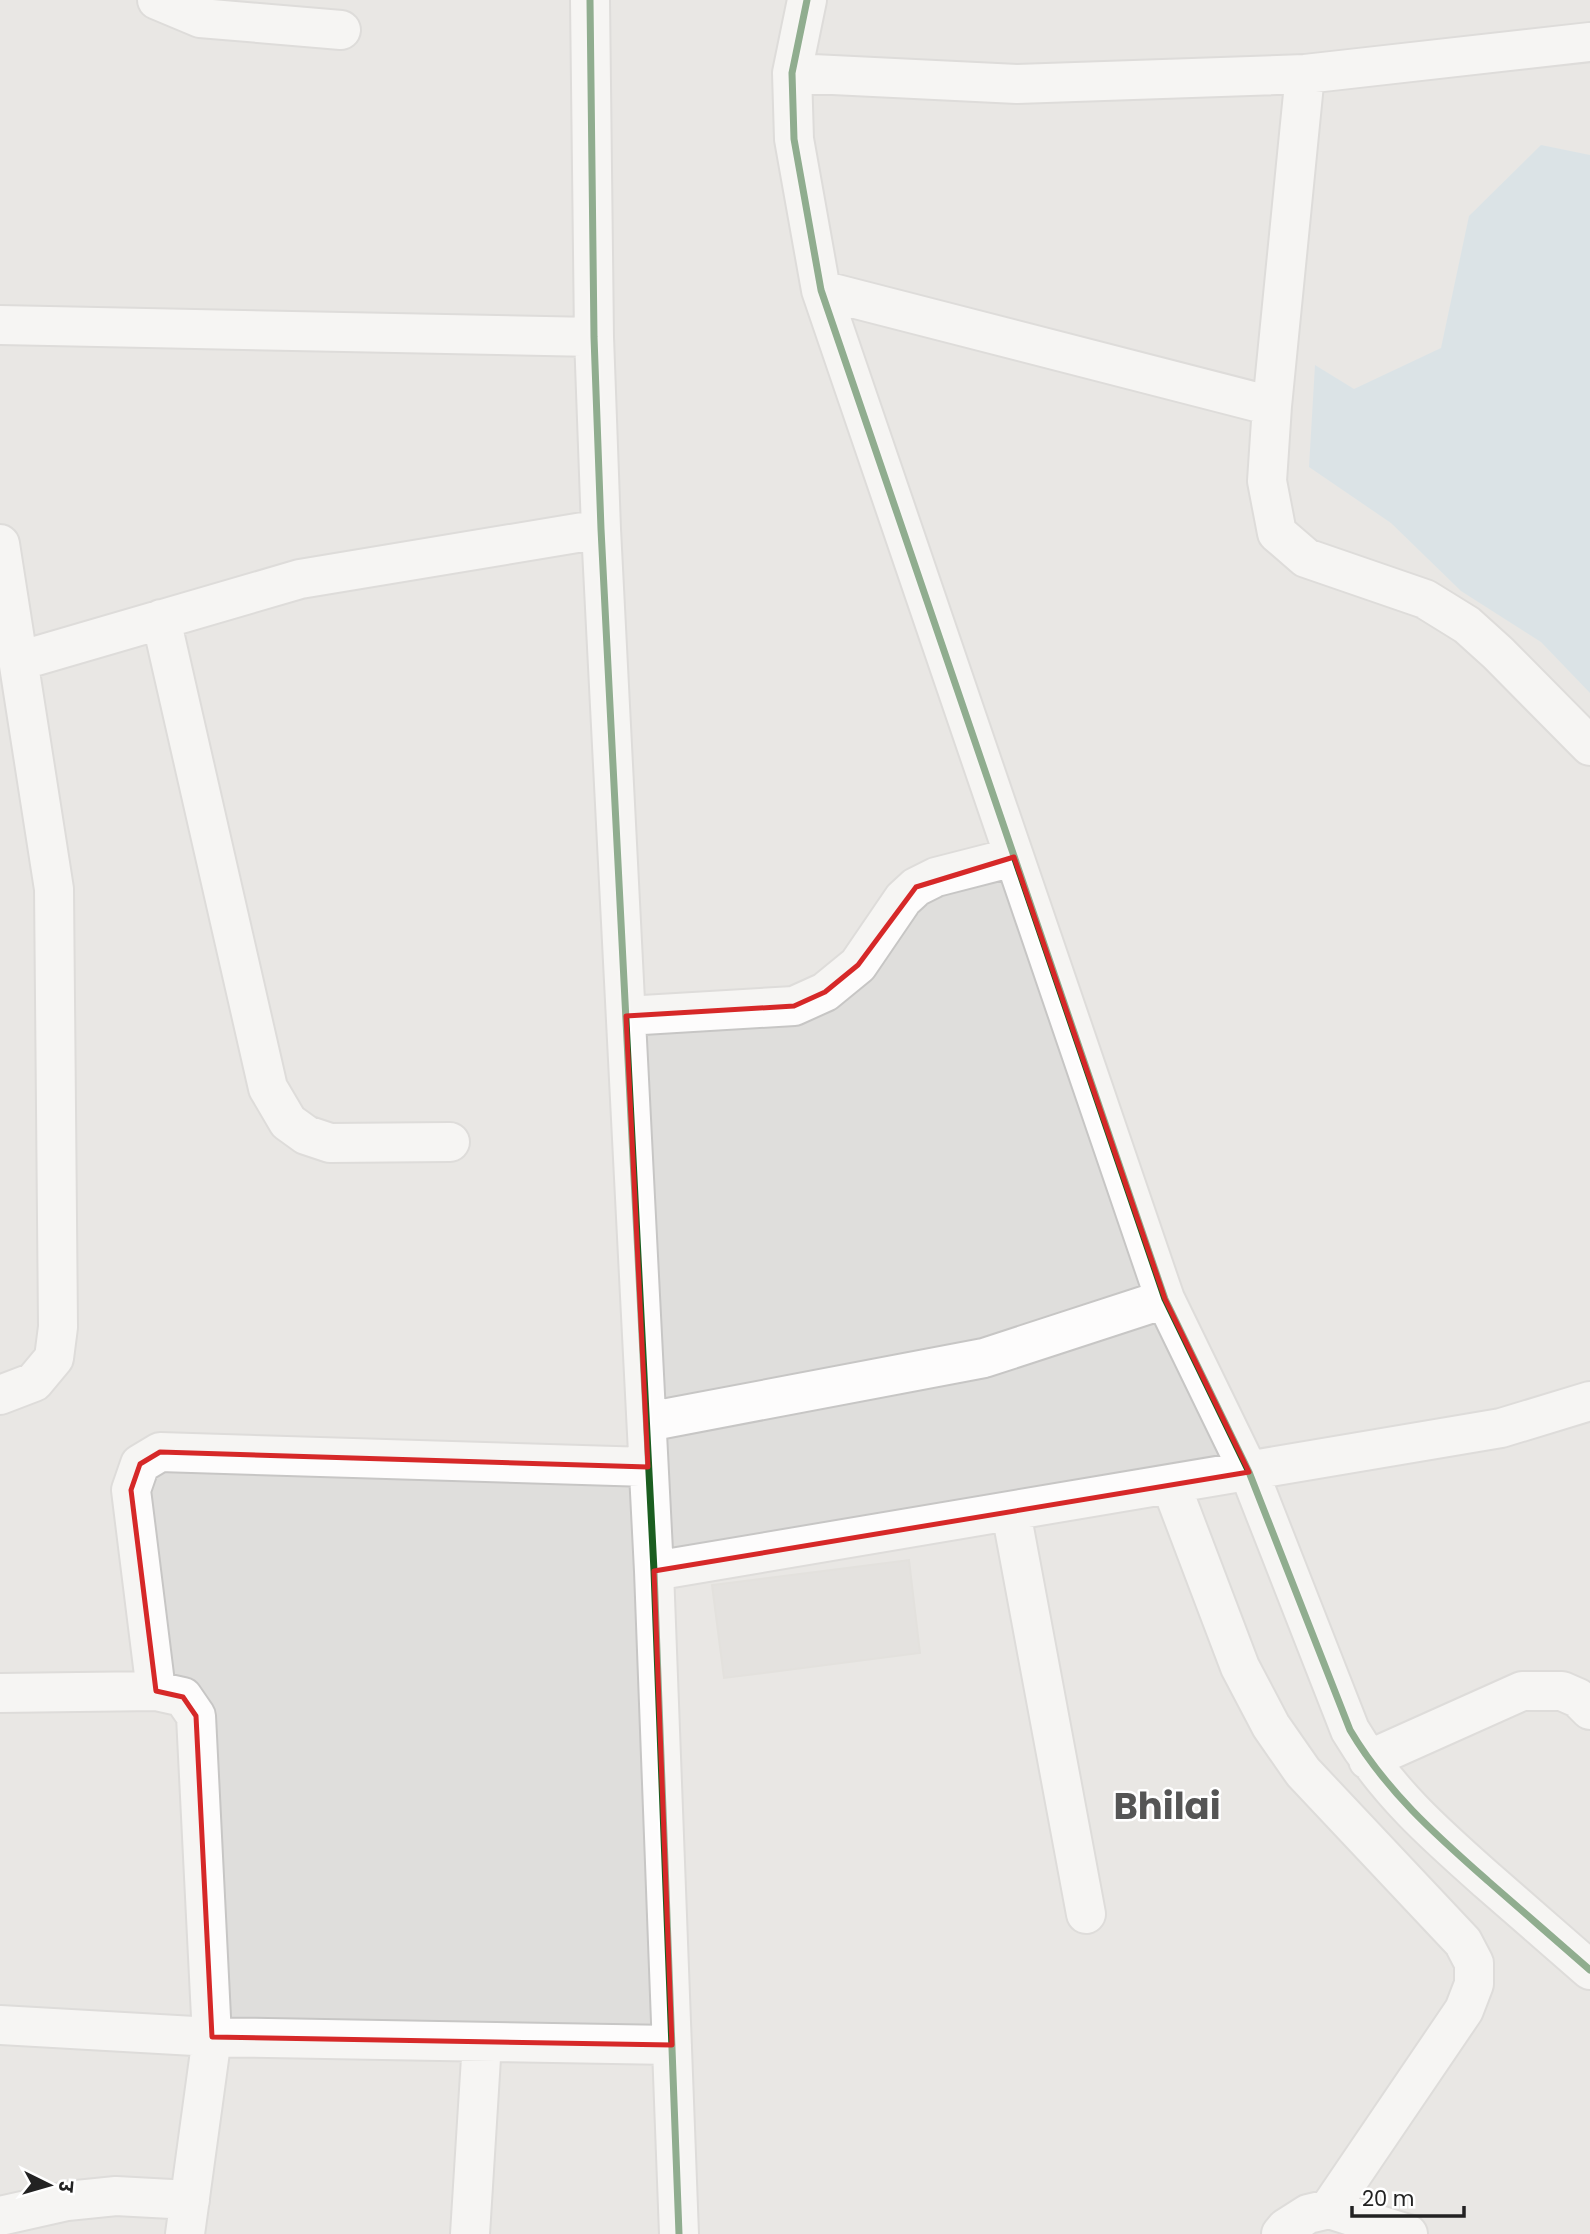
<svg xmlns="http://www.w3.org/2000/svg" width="1590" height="2234" font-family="Poppins,'Noto Sans Devanagari',sans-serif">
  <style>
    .residential { fill: #dfdedc }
    .water { fill: #c2d6e0 }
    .building { fill: #d4d2d0; stroke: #d3d0cd; stroke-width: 2 }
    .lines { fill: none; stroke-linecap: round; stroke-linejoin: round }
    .street-casing { stroke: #c7c6c5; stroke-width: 42 }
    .street { stroke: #fdfcfc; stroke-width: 38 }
    .cycleway-casing { stroke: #fff; stroke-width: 11 }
    .cycleway { stroke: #1b5e20; stroke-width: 7 }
    .marked { fill: none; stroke: #d62828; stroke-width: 5; stroke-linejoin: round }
    .labels { text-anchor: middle; stroke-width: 5; stroke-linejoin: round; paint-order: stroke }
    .town-label { font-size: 37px; font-weight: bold; fill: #555; stroke: #fff }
  </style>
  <rect width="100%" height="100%" fill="#f0eeeb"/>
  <path class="residential" d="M 0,0 L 1590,0 L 1590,2234 L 0,2234 Z"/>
  <path class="water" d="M 1541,145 L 1590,155 L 1590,693 L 1541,642 L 1461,591 L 1391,523 L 1309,467 L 1315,365 L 1354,389 L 1441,348 L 1469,216 Z"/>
  <path class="building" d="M 909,1560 L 920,1653 L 724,1678 L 712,1585 Z"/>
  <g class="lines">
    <g class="street-casing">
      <path id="street" d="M 157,0 L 200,18 L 341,30
        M 590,0 L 594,337 L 601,529 L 654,1571 L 679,2234
        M 807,0 L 792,73 L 794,139 L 821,290 L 1165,1299 L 1249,1472 L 1350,1730 C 1386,1791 1436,1835 1488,1881 C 1522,1911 1556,1940 1590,1970
        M 792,73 L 1017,84 L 1305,74 L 1590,42
        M 1305,74 L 1272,406 L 1267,481 L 1277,533 L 1306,558 L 1425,599 L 1467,625 L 1498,653 L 1590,746
        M 821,290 L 1272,406
        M 0,325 L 594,337
        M 0,544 L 54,889 L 58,1327 L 54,1358 L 34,1382 L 0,1395
        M 161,619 L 268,1088 L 288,1122 L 306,1135 L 330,1143 L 450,1142
        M 19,661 L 300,579 L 601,529
        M 626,1016 L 794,1006 L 825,992 L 858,965 L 903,899 L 916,887 L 936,877 L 1014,857
        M 647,1422 L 984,1358 L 1165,1299
        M 1171,1485 L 1240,1667 L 1271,1726 L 1303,1772 L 1463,1942 L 1474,1963 L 1474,1984 L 1464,2010 L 1329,2209
        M 1011,1512 L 1086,1914
        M 654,1571 L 1501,1428 L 1590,1401
        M 156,1691 L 131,1490 L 140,1464 L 160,1452 L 648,1467
        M 0,1693 L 156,1691 L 183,1697 L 196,1716 L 212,2037 L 185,2234
        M 1368,1760 L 1522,1691 L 1562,1691 L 1578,1698 L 1590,1710
        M 0,2025 L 212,2037 L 672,2045
        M 0,2216 L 67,2201 L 116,2196 L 190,2200
        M 470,2234 L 482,2042
        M 1281,2234 L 1286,2228 L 1308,2214 L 1329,2209 L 1408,2234"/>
    </g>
    <use href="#street" class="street"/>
    <g class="cycleway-casing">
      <path id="cycleway" d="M 590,0 L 594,337 L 601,529 L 654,1571 L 679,2234
        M 807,0 L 792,73 L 794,139 L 821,290 L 1165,1299 L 1249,1472 L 1350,1730 C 1386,1791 1436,1835 1488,1881 C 1522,1911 1556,1940 1590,1970"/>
    </g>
    <use href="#cycleway" class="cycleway"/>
  </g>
  <path d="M0 0H1590V2234H0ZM 1014,857 L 1165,1299 L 1249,1472 L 654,1571 L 672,2045 L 212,2037 L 196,1716 L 183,1697 L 156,1691 L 131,1490 L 140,1464 L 160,1452 L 648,1467 L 626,1016 L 794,1006 L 825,992 L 858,965 L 916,887 Z" fill="#f0eeeb" fill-opacity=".55" fill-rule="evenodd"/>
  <path class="marked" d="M 1014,857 L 1165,1299 L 1249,1472 L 654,1571 L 672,2045 L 212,2037 L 196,1716 L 183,1697 L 156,1691 L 131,1490 L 140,1464 L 160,1452 L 648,1467 L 626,1016 L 794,1006 L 825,992 L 858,965 L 916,887 Z"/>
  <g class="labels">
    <g class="town-label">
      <text x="1167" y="1819">Bhilai</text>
    </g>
  </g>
  <g transform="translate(49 2185) rotate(95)" stroke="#ffffff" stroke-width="5" paint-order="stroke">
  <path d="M0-5L12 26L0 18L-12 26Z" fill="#222222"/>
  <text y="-10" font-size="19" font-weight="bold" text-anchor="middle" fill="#222222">उ</text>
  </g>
  <path d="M1352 2206v10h112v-10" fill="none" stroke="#222222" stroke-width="3.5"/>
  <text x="1362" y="2206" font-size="21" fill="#222222" stroke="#ffffff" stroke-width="5" paint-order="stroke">20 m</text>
</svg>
